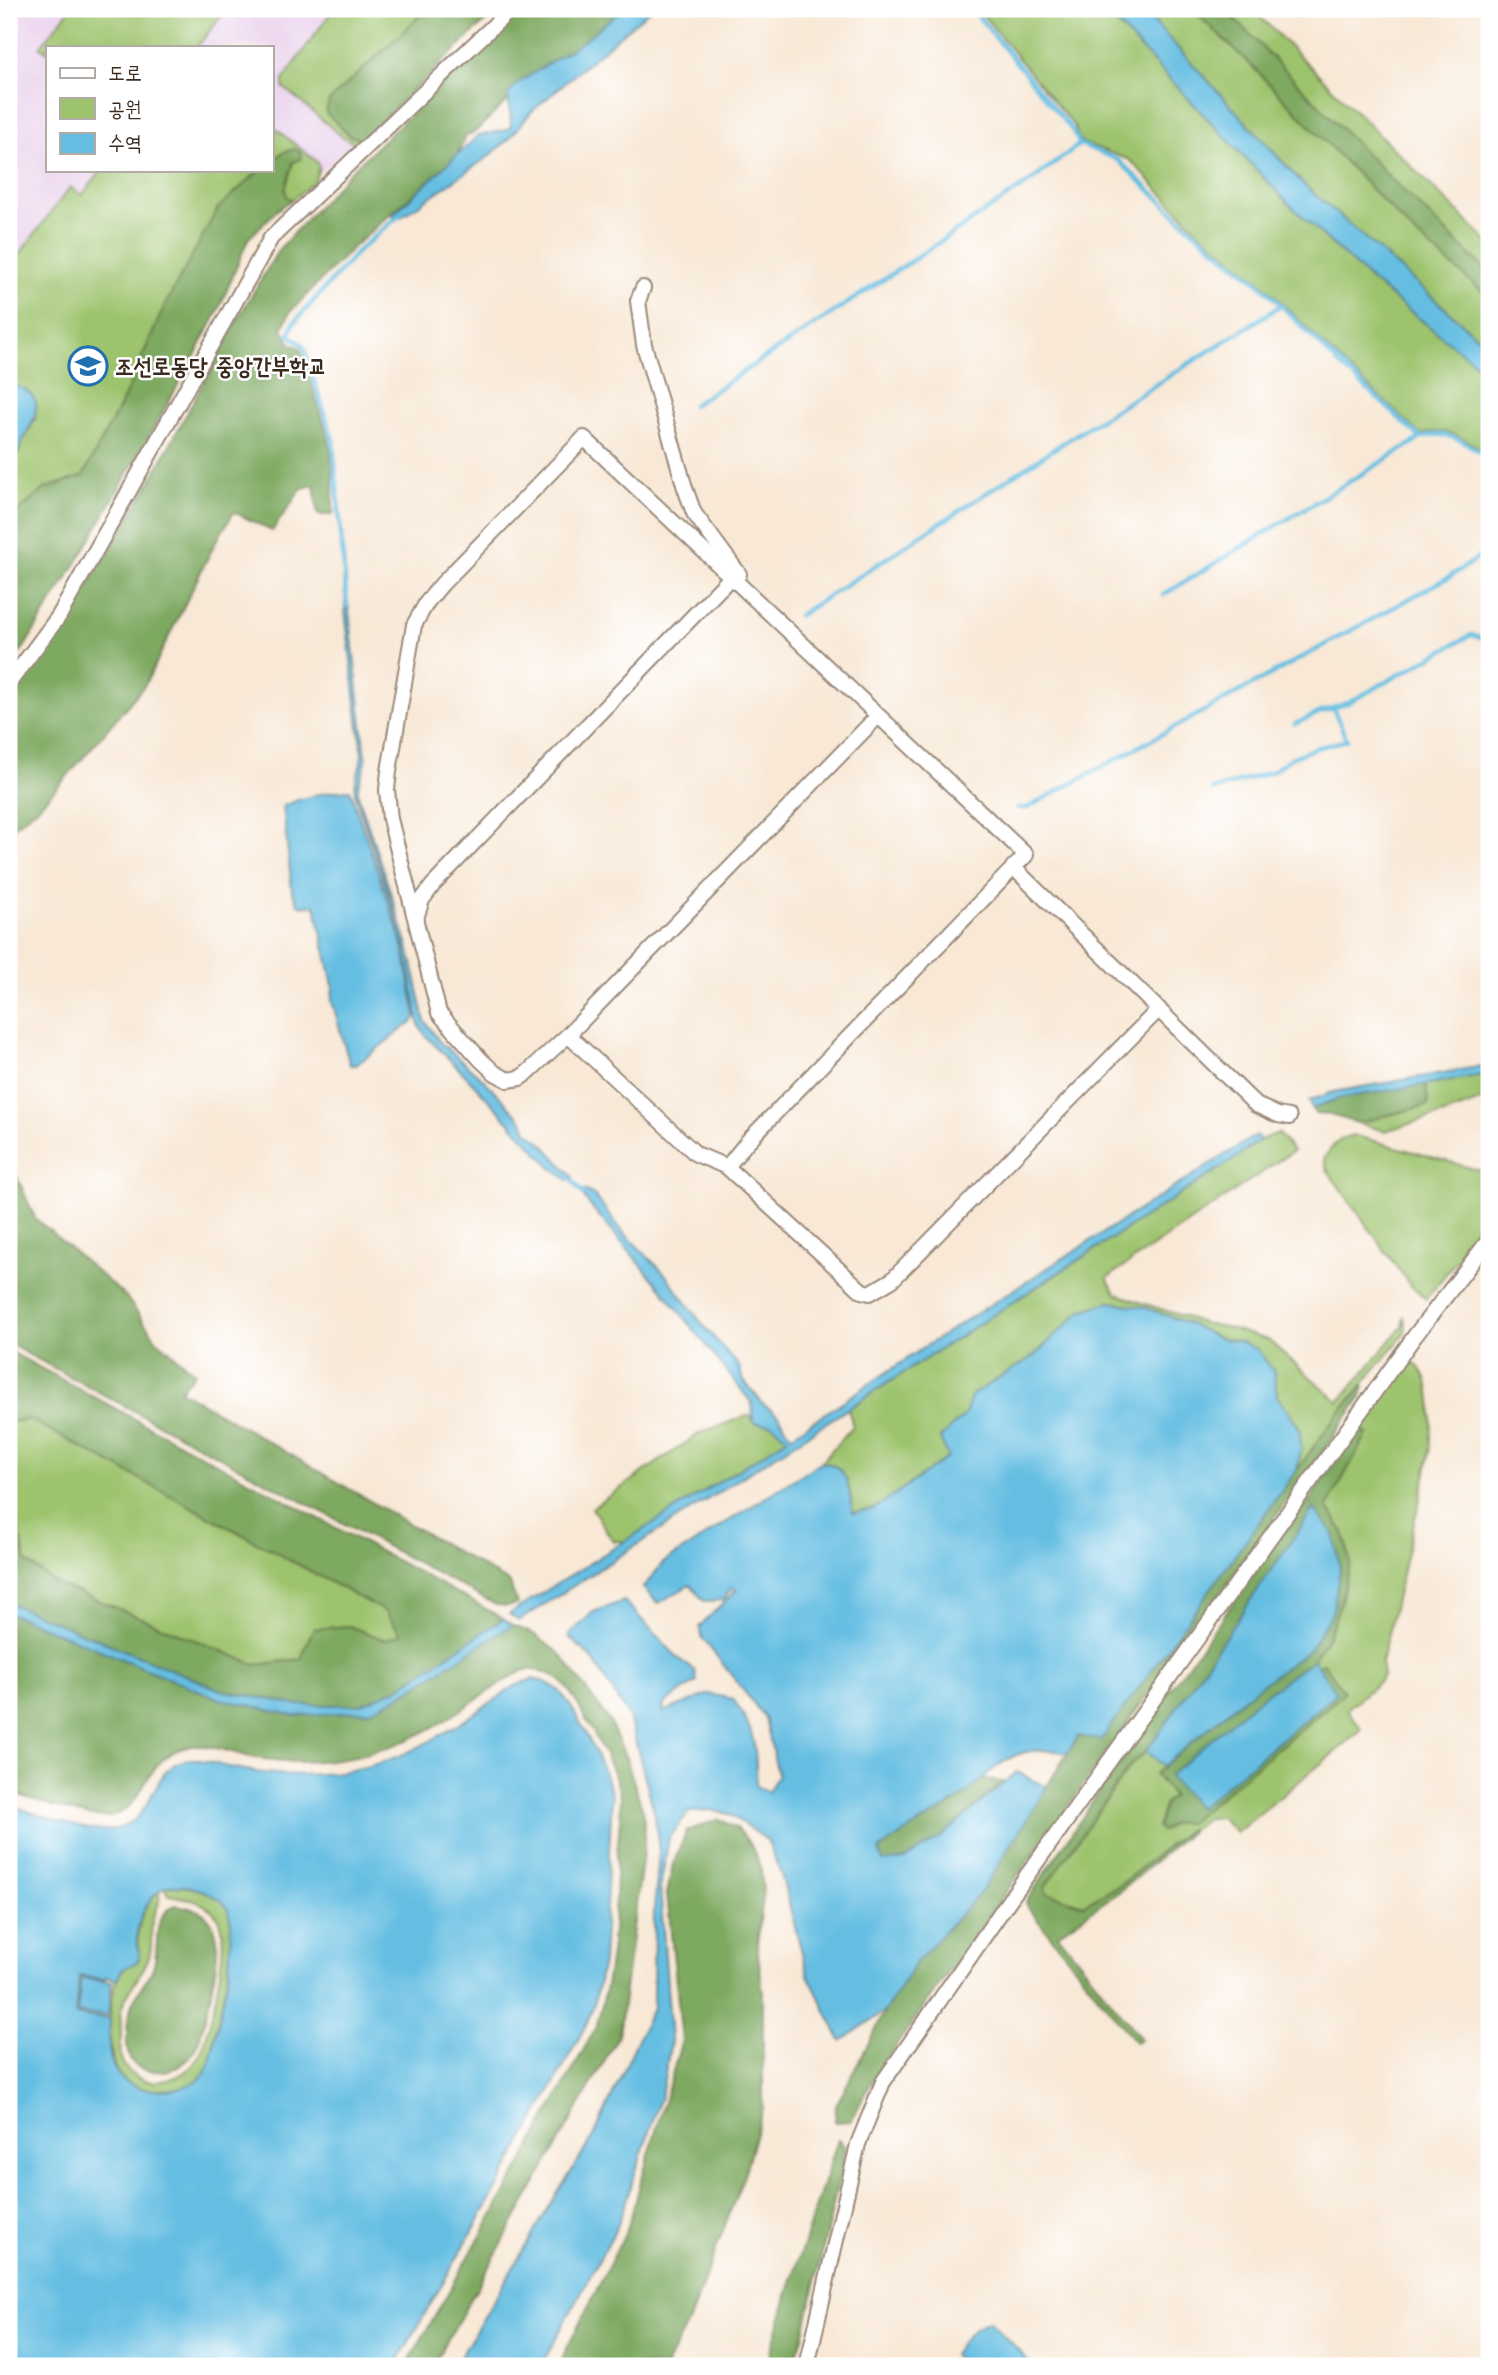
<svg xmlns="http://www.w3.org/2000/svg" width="1498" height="2375" font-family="'Comic Neue','Poor Story',sans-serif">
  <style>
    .built { fill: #ead1ec; fill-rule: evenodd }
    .green { fill: #9dc36d; stroke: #6c7646; stroke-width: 2 }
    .forest { fill: #7ea960; stroke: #5c6a3f; stroke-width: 2 }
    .water { fill: #65bee2; stroke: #507480; stroke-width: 2; fill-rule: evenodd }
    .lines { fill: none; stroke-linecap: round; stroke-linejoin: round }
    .stream { stroke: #65bee2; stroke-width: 4.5 }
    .minor-casing { stroke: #9a897a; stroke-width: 18 }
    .minor { stroke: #fff; stroke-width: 14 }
    .labels { text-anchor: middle; stroke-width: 5; stroke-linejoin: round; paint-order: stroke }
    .poi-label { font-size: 23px; font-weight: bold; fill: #3b2a1e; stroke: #fff; text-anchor: start }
  </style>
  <rect width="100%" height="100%" fill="#fff"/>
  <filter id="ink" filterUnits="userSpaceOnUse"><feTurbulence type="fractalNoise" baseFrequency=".0143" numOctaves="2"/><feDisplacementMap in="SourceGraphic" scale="14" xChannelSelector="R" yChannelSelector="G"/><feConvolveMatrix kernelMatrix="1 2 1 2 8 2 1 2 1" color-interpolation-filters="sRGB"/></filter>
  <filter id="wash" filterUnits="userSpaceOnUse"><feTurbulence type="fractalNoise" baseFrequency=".00686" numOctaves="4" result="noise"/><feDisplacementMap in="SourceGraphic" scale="28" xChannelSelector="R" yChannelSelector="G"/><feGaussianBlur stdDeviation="1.57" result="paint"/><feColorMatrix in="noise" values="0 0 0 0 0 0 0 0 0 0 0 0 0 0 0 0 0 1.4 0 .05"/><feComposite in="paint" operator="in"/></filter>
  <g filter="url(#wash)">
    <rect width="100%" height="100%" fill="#f8e8d5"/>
    <path class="built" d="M 9,9 L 348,9 L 294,87 L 362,139 L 244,231 L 9,567 ZM 47,47 L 271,47 L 271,170 L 47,170 Z"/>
    <path class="green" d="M 70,9 L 227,9 L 197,47 L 47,47 L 47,52 L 40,47 Z
      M 333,9 L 427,9 L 329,101 L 350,136 L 362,139 L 354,143 L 340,135 L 283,87 L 283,80 Z
      M 978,9 L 1103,9 L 1289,204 L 1372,281 L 1489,374 L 1489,455 C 1469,440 1446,425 1421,435 L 1336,357 L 1265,286 L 1198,231 L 1130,160 L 1083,143 L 1078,137 L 1075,127 Z
      M 1142,9 L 1192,9 L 1252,66 L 1415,234 L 1489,297 L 1489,347 L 1302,183 Z
      M 1225,9 L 1252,9 L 1489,243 L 1489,273 L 1395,183 Z
      M 271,125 L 316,161 L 319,167 L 315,181 L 293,199 L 288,199 L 285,194 L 285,190 L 293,162 L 301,159 L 284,152 L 271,161 Z
      M 102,170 L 207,170 L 215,175 L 220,170 L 260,170 L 218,208 L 124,398 L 83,476 L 44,489 L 9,520 L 9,479 L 22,442 L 36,418 L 16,386 L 9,387 L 9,268 L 70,187 L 82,195 Z
      M 1489,1074 L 1488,1098 L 1448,1113 L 1384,1131 L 1358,1123 L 1428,1105 L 1426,1084 Z
      M 1278,1133 L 1293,1151 L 1107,1278 L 1116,1294 L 1203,1323 L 1225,1327 L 1268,1340 L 1339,1402 L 1402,1327 L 1404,1316 L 1406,1329 L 1403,1336 L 1337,1415 L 1297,1470 L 1301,1449 L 1299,1427 L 1277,1396 L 1274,1372 L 1241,1342 L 1218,1338 L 1192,1325 L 1144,1307 L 1109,1302 L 1081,1311 L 1034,1356 L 972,1395 L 965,1415 L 940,1438 L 948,1457 L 874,1509 L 853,1513 C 848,1489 851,1466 821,1462 L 853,1426 L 848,1409 L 1230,1162 L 1260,1140 Z
      M 1353,1135 L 1489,1173 L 1489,1219 L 1426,1299 L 1409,1284 L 1327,1170 L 1324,1158 C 1332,1147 1338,1138 1353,1135 Z
      M 1410,1361 C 1434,1372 1433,1415 1431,1438 C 1429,1468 1420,1498 1413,1527 C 1402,1573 1392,1618 1381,1663 L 1383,1675 L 1380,1681 L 1347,1709 L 1362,1730 L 1236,1833 L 1221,1817 L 1207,1818 L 1191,1831 L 1188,1830 L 1121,1884 L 1083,1905 L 1045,1893 L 1045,1887 L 1133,1762 L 1146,1752 L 1164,1766 L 1155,1774 L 1173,1796 L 1165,1803 L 1162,1831 L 1173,1823 L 1322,1663 L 1317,1667 L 1313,1660 L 1327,1638 L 1340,1605 L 1350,1563 L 1344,1533 L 1327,1507 L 1367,1434 L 1358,1428 L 1403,1365 Z
      M 749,1415 L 754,1423 C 777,1425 771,1421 787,1439 L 626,1541 L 613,1541 L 592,1508 L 700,1433 Z
      M 29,1419 L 386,1612 L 401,1634 L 385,1640 L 349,1626 L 313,1629 L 301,1659 L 256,1665 L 55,1583 L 26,1562 L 9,1487 L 9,1423 Z
      M 168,1886 C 186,1886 216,1889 227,1907 C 242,1934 215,2029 210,2062 C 207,2069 205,2074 199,2079 C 179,2094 135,2095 119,2075 C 105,2058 108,1987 121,1970 C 126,1964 134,1958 140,1951 C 134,1931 142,1905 158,1891 C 163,1901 155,1910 152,1920 C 150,1933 153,1946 149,1957 C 143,1974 130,1987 123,2004 C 119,2012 121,2021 121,2030 C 121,2049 115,2065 137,2077 C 158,2089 190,2076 200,2054 C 210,2033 231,1939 219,1919 C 209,1902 187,1898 168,1895 L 165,1888 Z"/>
    <path class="forest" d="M 427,9 L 498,9 L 362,139 L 350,136 L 326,113 L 329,101 Z
      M 526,9 L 623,9 L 579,44 L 508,94 L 508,100 L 475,132 L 465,137 L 457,156 L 352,248 L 290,312 L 282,329 L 291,344 L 300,348 L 329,440 L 333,465 L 333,515 L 318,515 L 314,485 L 302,488 L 272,531 L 234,512 L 214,545 L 145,685 L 63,781 L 39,806 L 9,831 L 9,699 L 66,622 L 145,491 L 237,320 L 279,249 L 351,171 L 475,54 Z
      M 1192,9 L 1225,9 L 1395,183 L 1489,273 L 1489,297 L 1415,234 L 1252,66 Z
      M 294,149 L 299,151 L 302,156 L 301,159 L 293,162 L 285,190 L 288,198 L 293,199 L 276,211 L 248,239 L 219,309 L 198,350 L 83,552 L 25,646 L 9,667 L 9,520 L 44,489 L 83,476 L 124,398 L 164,307 L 218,208 L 260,170 L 271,170 L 271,161 L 284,152 Z
      M 1426,1084 L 1428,1105 L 1358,1123 L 1331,1115 L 1316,1114 L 1312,1109 L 1337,1099 Z
      M 9,1159 L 35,1218 L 126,1297 L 156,1339 L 195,1373 L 180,1390 L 510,1583 L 517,1604 L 509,1606 L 496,1605 L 9,1344 Z
      M 9,1351 L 490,1611 L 503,1619 L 397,1689 L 360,1705 L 297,1705 L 221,1690 L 9,1603 L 9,1487 L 26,1561 L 55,1583 L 256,1665 L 301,1659 L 313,1629 L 349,1626 L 385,1640 L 401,1634 L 386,1612 L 29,1419 L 9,1423 Z
      M 1365,1384 L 1360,1399 L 877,2072 L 851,2121 L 835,2122 L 836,2106 L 885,2011 L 916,1962 L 982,1891 L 1078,1736 L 1101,1739 L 1337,1415 Z
      M 1358,1428 L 1367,1434 L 1327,1507 L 1344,1533 L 1350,1563 L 1340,1605 L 1327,1638 L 1313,1660 L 1317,1666 L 1323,1663 L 1344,1691 L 1343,1694 L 1189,1823 L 1173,1823 L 1162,1831 L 1157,1827 L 1165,1803 L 1173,1796 L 1155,1774 L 1245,1697 L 1308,1650 L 1340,1569 L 1334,1535 L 1314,1509 L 1146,1752 L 1133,1762 L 1045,1887 L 1046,1893 L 1083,1905 L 1121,1884 L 1188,1830 L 1191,1831 L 1120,1891 L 1058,1934 L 1141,2039 L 1136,2043 L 1028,1908 L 1026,1902 L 1127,1750 L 1298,1512 L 1307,1504 Z
      M 9,1613 L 220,1699 L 340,1714 L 397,1698 L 512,1625 L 534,1634 L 560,1654 L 609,1720 L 626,1758 L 643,1811 L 645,1838 L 619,2035 L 433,2366 L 406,2366 L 502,2199 L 595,2029 C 614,1973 614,1914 617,1855 C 618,1835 623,1811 619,1791 C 616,1773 593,1731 583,1714 C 569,1687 557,1667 524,1670 C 494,1685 468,1707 439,1724 C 398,1748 350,1761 302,1762 C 286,1762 271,1760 255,1758 C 235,1754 207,1742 187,1747 C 137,1759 149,1817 101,1817 C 78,1816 33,1799 9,1792 Z
      M 982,1779 L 1003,1782 L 941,1837 L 905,1859 L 882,1863 L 879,1850 C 912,1824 950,1807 982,1779 Z
      M 719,1819 L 738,1829 L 751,1845 L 761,1869 L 763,1897 L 757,1945 L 763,1994 L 763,2108 L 744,2175 L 688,2323 L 666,2366 L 558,2366 L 627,2230 L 682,2040 L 667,1894 L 673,1864 L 687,1831 Z
      M 176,1905 C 187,1907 202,1909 209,1919 C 213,1924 216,1933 217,1938 C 219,1961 204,2040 190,2057 C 181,2068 166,2073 152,2071 C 145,2070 138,2069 133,2063 C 123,2052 127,2015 133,2002 C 138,1991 147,1981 152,1970 C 163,1946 147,1920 176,1905 Z
      M 838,2139 L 846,2148 L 803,2337 L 793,2366 L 767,2366 L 791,2282 Z"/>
    <path class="water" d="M 623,9 L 651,9 L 531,112 L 510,138 L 488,157 L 401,217 L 392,215 L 479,135 L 507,130 L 511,125 L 508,94 L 518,83 L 579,44 Z
      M 1103,9 L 1142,9 L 1302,183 L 1489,347 L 1489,374 L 1372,281 L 1289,204 Z
      M 16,386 C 50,398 33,420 23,441 C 17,453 14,466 9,479 L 9,387 Z
      M 348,602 L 366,760 C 365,773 356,782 358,795 L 408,945 L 425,1021 L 440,1042 L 484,1080 L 524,1122 L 527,1131 L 542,1143 L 573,1177 L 568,1180 L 552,1168 L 471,1081 L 426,1036 L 419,1025 L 405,945 L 355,794 C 353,779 362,768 362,753 L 345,610 L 345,603 Z
      M 350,790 L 403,945 L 416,1016 L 413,1021 L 356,1065 L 350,1065 L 332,1001 L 333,985 L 315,905 L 303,906 L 298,904 L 292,891 L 283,806 C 306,796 325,791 350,790 Z
      M 1489,1065 L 1489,1074 L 1337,1099 L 1312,1109 L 1309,1101 L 1333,1092 Z
      M 1256,1135 L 1260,1140 L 1230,1162 L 519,1621 L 509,1614 L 787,1439 C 772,1422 775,1425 754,1423 C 750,1416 755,1409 751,1402 L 664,1292 L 588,1203 L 579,1190 L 587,1191 L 595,1196 L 623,1232 L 665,1274 L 707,1330 L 739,1366 L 742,1378 L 749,1387 L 763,1404 L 779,1416 L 791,1436 L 935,1340 Z
      M 1109,1302 L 1144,1307 L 1192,1325 L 1218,1338 L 1241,1342 L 1257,1349 L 1274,1372 L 1277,1396 L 1299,1427 L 1301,1449 L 1297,1470 L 1101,1740 L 1078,1736 L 1068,1753 C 1053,1750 1033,1749 1019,1754 C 998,1761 975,1788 957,1800 C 931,1818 904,1831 879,1850 L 883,1862 L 906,1859 L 941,1837 L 1017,1772 L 1047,1787 L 982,1891 L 916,1962 L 885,2011 L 841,2041 L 808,1975 L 781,1874 L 767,1840 L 729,1814 L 712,1810 L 689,1812 L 669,1838 L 660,1887 L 671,2041 L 661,2096 L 617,2227 L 541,2366 L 455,2366 L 555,2197 L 594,2136 L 653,2006 L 654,1911 L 659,1852 L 655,1815 L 629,1717 L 591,1657 L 568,1636 L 593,1612 L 624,1601 L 678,1658 L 695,1671 L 697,1681 L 664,1704 L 663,1712 L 709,1694 L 733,1699 C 755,1729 757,1749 756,1786 L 768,1792 L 778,1775 L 765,1718 L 703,1639 L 699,1627 L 736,1590 L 732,1587 L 723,1600 L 704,1601 L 690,1585 L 658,1603 L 643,1588 L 663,1563 L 821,1462 C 851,1466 848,1489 853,1513 L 874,1509 L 948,1457 L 940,1438 L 965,1415 L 972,1395 L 1034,1356 L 1081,1311 Z
      M 1314,1508 L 1334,1535 L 1340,1569 L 1333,1611 L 1309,1650 L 1245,1697 L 1164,1766 L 1146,1752 Z
      M 9,1603 L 221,1690 L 297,1705 L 360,1705 L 397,1689 L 503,1619 L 512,1625 L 397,1698 L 370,1711 L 296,1716 L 220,1699 L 9,1613 Z
      M 1313,1660 L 1337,1693 L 1199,1808 L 1169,1776 L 1251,1705 Z
      M 532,1679 C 541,1680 550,1683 557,1689 C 575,1705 606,1772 612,1796 L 603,1962 L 595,2001 L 587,2023 L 494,2194 L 395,2366 L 9,2366 L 9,1805 C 32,1812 79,1830 102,1830 C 160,1830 145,1767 187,1760 C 201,1758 215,1764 229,1767 C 244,1770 260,1773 276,1774 C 382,1781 433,1742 515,1686 ZM 168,1886 L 188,1886 L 204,1891 L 221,1900 L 227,1908 L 231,1922 L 229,1972 L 210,2062 C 207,2069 205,2075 198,2080 C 178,2094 132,2095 117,2073 C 106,2058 110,2037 110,2019 L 75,2015 L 79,1976 L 105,1979 L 106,1977 L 117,1980 L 122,1970 L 138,1961 C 141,1952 138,1948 137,1939 C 137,1918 149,1894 168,1886 Z
      M 81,1978 L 112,1982 L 108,2016 L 77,2013 Z
      M 989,2321 L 1033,2366 L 962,2366 L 953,2354 C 961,2341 975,2325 989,2321 Z"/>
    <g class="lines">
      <path class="stream" d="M 973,10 L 1072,130 L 1080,144 L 1118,160 L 1193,231 L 1263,287 L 1334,359 L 1421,438
        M 693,405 L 904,266 L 1031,181 L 1080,144
        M 1163,595 L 1421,438 C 1446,428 1469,443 1489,459
        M 347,606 L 333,440 L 303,345 L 289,335 L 293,324 L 359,250 L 401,214
        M 798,616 L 1063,443 L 1282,305
        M 1295,724 L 1321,712 L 1348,703 L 1471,635 L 1489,640
        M 1213,790 L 1271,772 L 1291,758 L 1315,748 L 1347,740 L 1333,708
        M 1018,808 L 1027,808 L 1449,577 L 1489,551
        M 569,1177 L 584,1194"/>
    </g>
  </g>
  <g filter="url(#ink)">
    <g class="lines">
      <g class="minor-casing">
        <path id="minor" d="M 643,288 L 638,301 L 644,345 L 685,488 L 694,513 L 739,574
          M 9,683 L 59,616 L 271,238 L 511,9
          M 1013,867 L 1256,1105 L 1278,1115 L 1289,1117
          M 416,918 L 422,900 L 433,885 L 732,576
          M 568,1035 L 696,1154 L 727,1167 L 862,1291 L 870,1293 L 892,1280 L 1159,1009
          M 727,1167 L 747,1142 L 1026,855 L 584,438 L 442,584 L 427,602 L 414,625 L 389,771 L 387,790 L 390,819 L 439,1013 L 481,1060 L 495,1073 L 508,1080 L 520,1078 L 527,1073 L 568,1035 L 878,716
          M 807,2366 L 858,2144 L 883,2082 L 1010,1899 L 1414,1337 L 1489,1240"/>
      </g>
      <use href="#minor" class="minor"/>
    </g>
  </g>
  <defs>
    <g id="university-ring" transform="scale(2.0125)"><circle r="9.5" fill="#fff" stroke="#1f6fb2" stroke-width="1.5"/><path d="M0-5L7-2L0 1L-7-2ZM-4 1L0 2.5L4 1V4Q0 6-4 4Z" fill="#1f6fb2"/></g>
  </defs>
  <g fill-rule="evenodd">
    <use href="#university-ring" x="88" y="366"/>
  </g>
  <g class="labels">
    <g class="poi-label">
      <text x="115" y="374">조선로동당 중앙간부학교</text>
    </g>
  </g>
  <rect width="1498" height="2375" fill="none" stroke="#fff" stroke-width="35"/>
  <rect x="46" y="46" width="228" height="126" fill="#ffffff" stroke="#b1aaa5" stroke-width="2"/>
  <rect x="60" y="68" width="35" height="10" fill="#ffffff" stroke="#b1aaa5" stroke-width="2"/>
  <text x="108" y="80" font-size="21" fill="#3b2a1e">도로</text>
  <rect x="60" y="98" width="35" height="21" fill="#9dc36d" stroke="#b1aaa5" stroke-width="2"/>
  <text x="108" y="116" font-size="21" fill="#3b2a1e">공원</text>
  <rect x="60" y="133" width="35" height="21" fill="#65bee2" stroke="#b1aaa5" stroke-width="2"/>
  <text x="108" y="150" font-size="21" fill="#3b2a1e">수역</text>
</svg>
